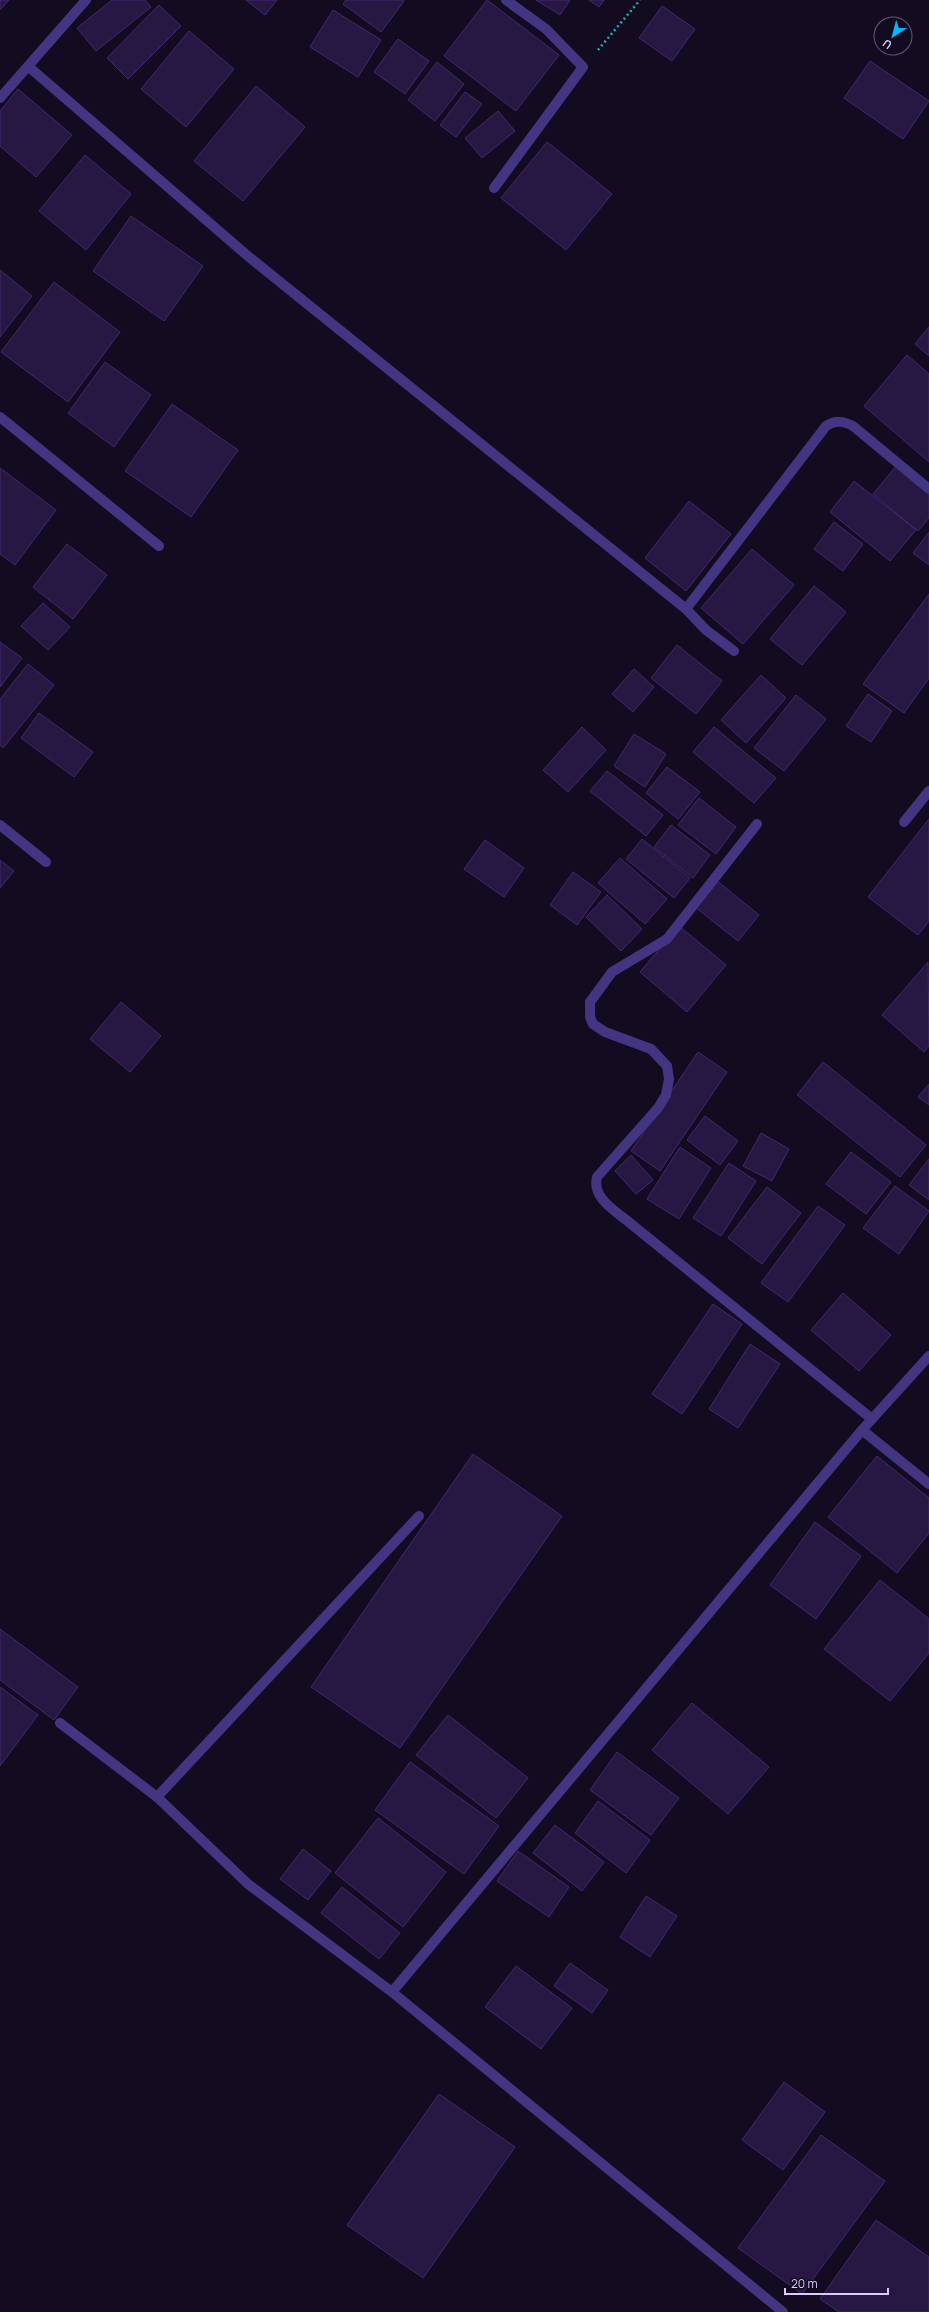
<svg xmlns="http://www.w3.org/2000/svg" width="929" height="2312" font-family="Manrope,sans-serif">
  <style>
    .building { fill: #271743; stroke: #422870 }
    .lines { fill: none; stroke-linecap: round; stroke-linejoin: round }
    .path { stroke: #28a9b7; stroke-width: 2.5; stroke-dasharray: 2 3; stroke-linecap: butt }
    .service { stroke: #443582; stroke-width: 10 }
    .minor { stroke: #443582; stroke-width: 10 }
  </style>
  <rect width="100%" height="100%" fill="#130c21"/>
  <path class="building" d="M 0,0 L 9,0 L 0,10 Z
    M 112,0 L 145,0 L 151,7 L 96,51 L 77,28 Z
    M 246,0 L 277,0 L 265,15 Z
    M 346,0 L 402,0 L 404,1 L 381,32 L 343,4 Z
    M 487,0 L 559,55 L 516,111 L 444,56 Z
    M 536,0 L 570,0 L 560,15 Z
    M 589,0 L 604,0 L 599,7 Z
    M 159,5 L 181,26 L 128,79 L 107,58 Z
    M 662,6 L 695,29 L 672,61 L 639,38 Z
    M 333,10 L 381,40 L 358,77 L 310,47 Z
    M 189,31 L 234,69 L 186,127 L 141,89 Z
    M 398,39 L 429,61 L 405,94 L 374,72 Z
    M 870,61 L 929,101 L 903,139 L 844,98 Z
    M 437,62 L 464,84 L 435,121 L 408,100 Z
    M 256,86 L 305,127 L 243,201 L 194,161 Z
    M 18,89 L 72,135 L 36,177 L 0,146 L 0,111 Z
    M 465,92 L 482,104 L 456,137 L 440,125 Z
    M 498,111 L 515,131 L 482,158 L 465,138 Z
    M 547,142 L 612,194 L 566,250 L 501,198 Z
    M 85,155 L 131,194 L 86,250 L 39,211 Z
    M 131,216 L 203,266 L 164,321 L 93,271 Z
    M 0,270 L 32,296 L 0,337 Z
    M 54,282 L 120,332 L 68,402 L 1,352 Z
    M 929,327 L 929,356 L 915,344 Z
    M 907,355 L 929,374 L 929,462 L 864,406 Z
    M 105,362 L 151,395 L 114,447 L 68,413 Z
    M 172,404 L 238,450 L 191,517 L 125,471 Z
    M 897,465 L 929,492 L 929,518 L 918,531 L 873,494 Z
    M 0,468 L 56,510 L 15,565 L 0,554 Z
    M 854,481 L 916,530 L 890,561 L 830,512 Z
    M 689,501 L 731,534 L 686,591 L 645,558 Z
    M 834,522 L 863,544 L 843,571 L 814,549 Z
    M 929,532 L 929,565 L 913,553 Z
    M 67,544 L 107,575 L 73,619 L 33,587 Z
    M 752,549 L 794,585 L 743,644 L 701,608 Z
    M 814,586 L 846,612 L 802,665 L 770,639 Z
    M 929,594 L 929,678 L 904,713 L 863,684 Z
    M 43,603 L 70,627 L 48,650 L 21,626 Z
    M 0,642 L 22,658 L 0,687 Z
    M 677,645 L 722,681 L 696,714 L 651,678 Z
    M 28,664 L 54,685 L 3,748 L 0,745 L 0,699 Z
    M 634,669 L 654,687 L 633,712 L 612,694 Z
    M 761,675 L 786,698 L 746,743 L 721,720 Z
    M 868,694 L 892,711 L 871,742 L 846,726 Z
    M 796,695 L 826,719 L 784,771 L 754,748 Z
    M 39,713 L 93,752 L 74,777 L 21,738 Z
    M 582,727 L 606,750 L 568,792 L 543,770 Z
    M 714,727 L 776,778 L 754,803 L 693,752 Z
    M 634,734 L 666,754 L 645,787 L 614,766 Z
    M 667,767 L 700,792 L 678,819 L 646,793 Z
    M 607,771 L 663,815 L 646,836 L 590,791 Z
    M 699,798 L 736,827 L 716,854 L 678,825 Z
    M 929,819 L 929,921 L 918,935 L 868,897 Z
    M 671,825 L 710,855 L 693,878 L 654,847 Z
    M 642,839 L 690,878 L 674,898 L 626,859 Z
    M 485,840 L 524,868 L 504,897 L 464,869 Z
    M 620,858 L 667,899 L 645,924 L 598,883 Z
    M 0,860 L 14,871 L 0,888 Z
    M 573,872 L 601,892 L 577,925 L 550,905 Z
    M 711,876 L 759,915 L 738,941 L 690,903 Z
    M 607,895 L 642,929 L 621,951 L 586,917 Z
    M 679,926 L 726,965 L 687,1012 L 640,972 Z
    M 928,962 L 929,1046 L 924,1052 L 882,1015 Z
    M 121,1002 L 161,1036 L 130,1072 L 90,1039 Z
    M 698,1052 L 727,1072 L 660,1171 L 631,1151 Z
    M 823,1062 L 926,1145 L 900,1177 L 797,1095 Z
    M 929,1084 L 929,1105 L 918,1097 Z
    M 705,1116 L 738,1141 L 720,1165 L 687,1140 Z
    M 761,1133 L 789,1149 L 772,1181 L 743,1166 Z
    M 680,1147 L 711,1168 L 679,1219 L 647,1199 Z
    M 851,1152 L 891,1182 L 866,1214 L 826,1184 Z
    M 631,1155 L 653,1180 L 636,1194 L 615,1171 Z
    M 929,1159 L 929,1200 L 909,1185 Z
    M 729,1163 L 756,1181 L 721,1236 L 693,1218 Z
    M 895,1186 L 929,1211 L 899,1254 L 863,1228 Z
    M 767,1187 L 801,1213 L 762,1264 L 728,1238 Z
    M 818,1206 L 845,1225 L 788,1302 L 761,1283 Z
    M 843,1293 L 891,1335 L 859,1371 L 811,1330 Z
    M 713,1304 L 742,1324 L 682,1414 L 652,1394 Z
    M 750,1344 L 780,1364 L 738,1428 L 709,1409 Z
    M 473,1454 L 562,1516 L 400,1748 L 311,1687 Z
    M 877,1456 L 929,1498 L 929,1533 L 897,1573 L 828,1517 Z
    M 815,1522 L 861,1556 L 816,1619 L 770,1585 Z
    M 880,1580 L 929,1619 L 929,1653 L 890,1701 L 824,1649 Z
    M 0,1629 L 78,1687 L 54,1720 L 0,1680 Z
    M 0,1687 L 38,1715 L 0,1766 Z
    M 692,1703 L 769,1767 L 728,1814 L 652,1750 Z
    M 448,1715 L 528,1778 L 496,1818 L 416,1755 Z
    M 617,1752 L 679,1798 L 651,1835 L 590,1790 Z
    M 410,1762 L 499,1826 L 464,1874 L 375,1810 Z
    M 598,1801 L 650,1840 L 626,1873 L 575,1833 Z
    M 378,1818 L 446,1872 L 403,1927 L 335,1873 Z
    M 555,1825 L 604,1862 L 582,1891 L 533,1853 Z
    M 303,1849 L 331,1871 L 308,1900 L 280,1879 Z
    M 518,1851 L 569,1887 L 549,1917 L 497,1881 Z
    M 342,1887 L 400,1933 L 379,1959 L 321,1913 Z
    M 646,1896 L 677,1916 L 650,1957 L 620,1937 Z
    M 570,1963 L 608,1990 L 592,2013 L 554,1986 Z
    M 516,1966 L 572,2008 L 541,2049 L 485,2007 Z
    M 784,2082 L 825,2112 L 783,2170 L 742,2140 Z
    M 439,2094 L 515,2147 L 423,2278 L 347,2225 Z
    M 821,2135 L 885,2181 L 802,2294 L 738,2248 Z
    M 876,2220 L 929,2257 L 929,2312 L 839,2312 L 820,2299 Z"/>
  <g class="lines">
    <path class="path" d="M 598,50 L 640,0"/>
    <path class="service" d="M 157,1797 L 419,1516"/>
    <path class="minor" d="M 29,67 L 249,257 L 686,609 L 706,630 L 734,651
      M 0,98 L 86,0
      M 494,188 L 583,67 L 546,29 L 506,0
      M 0,417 L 159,546
      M 686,609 L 826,426 C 836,420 843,421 853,426 L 929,489
      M 904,822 L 929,791
      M 757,824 L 667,939 L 612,972 L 590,1002 L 590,1017 L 593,1024 L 605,1032 L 651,1049 L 667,1066 L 669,1079 L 666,1095 L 658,1108 L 597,1177 C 592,1196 611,1208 625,1219 L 872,1419
      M 0,825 L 46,862
      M 862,1430 L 929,1484
      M 60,1723 L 157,1797 L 248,1884 L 392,1992 L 783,2312
      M 392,1992 L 862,1430 L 929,1356"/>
  </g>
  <g transform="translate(893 36) rotate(216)"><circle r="19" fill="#130c21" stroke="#63597a"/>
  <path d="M0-3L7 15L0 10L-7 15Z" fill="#00b8f7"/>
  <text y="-6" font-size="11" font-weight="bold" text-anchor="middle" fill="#daccff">U</text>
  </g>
  <path d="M785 2288v6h103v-6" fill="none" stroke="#daccff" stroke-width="2"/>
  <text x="791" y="2288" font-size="12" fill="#daccff" stroke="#130c21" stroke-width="3" paint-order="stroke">20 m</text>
</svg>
